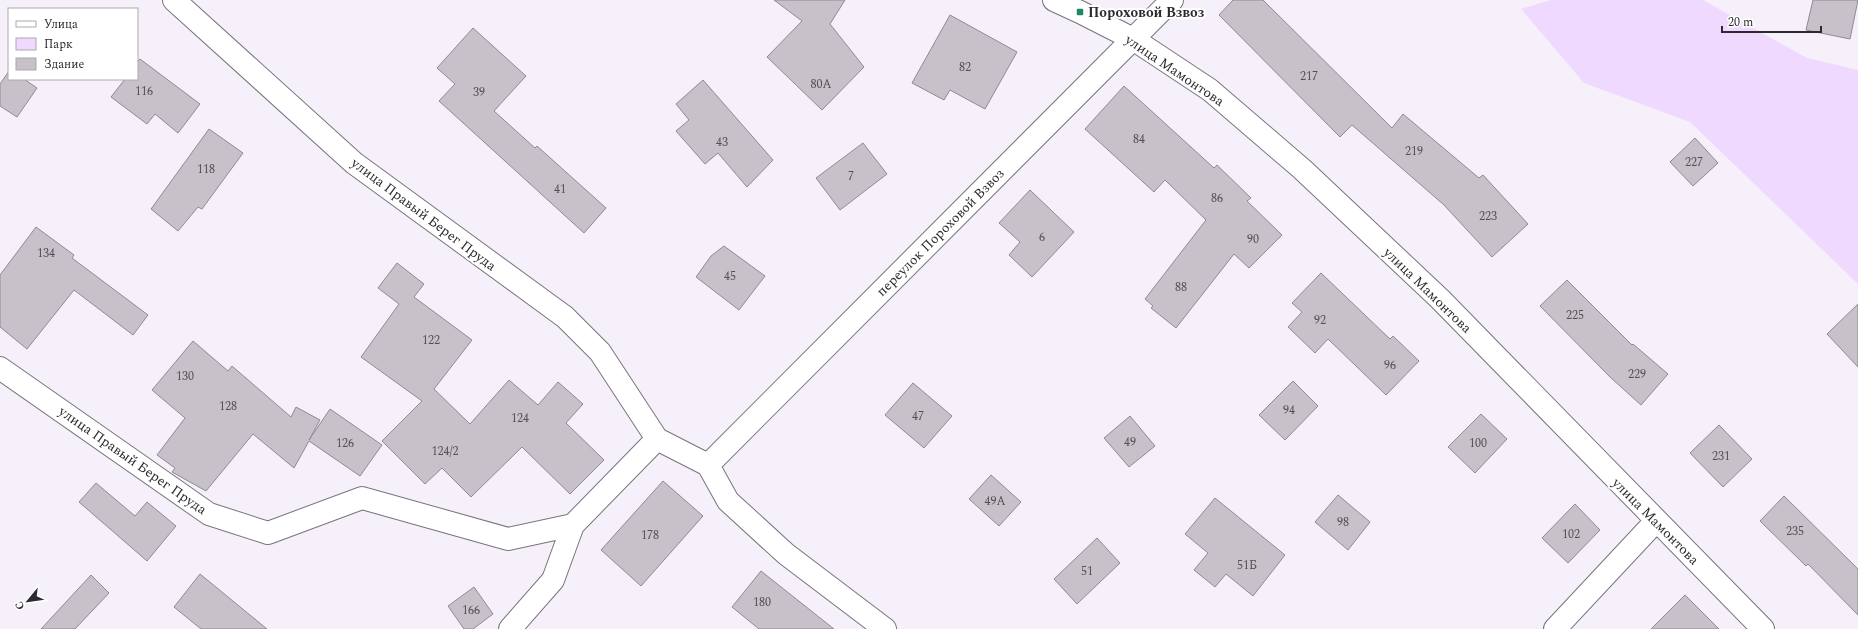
<svg xmlns="http://www.w3.org/2000/svg" width="1858" height="629" font-family="Spectral,serif">
  <style>
    .green { fill: #f0d9fe }
    .building { fill: #c7c1ca; stroke: #8f8a93 }
    .lines { fill: none; stroke-linecap: round; stroke-linejoin: round }
    .street-casing { stroke: #79747c; stroke-width: 24 }
    .secondary-casing { stroke: #79747c; stroke-width: 24 }
    .street { stroke: #fff; stroke-width: 22 }
    .secondary { stroke: #fff; stroke-width: 22 }
    .poi-dot { fill: #208661; stroke: #fff; stroke-width: 1.5 }
    .labels { text-anchor: middle; stroke-width: 4; stroke-linejoin: round; paint-order: stroke }
    .number-label { font-size: 12px; fill: #535055 }
    .poi-label { font-size: 14px; font-weight: bold; fill: #2c2a2e; stroke: #fff; text-anchor: start }
    .street-label { font-size: 14px; fill: #2c2a2e; stroke: #fff }
  </style>
  <rect width="100%" height="100%" fill="#f6f0fa"/>
  <path class="green" d="M 1551,0 L 1703,0 L 1807,58 L 1858,70 L 1858,284 L 1690,122 L 1584,83 L 1521,9 Z"/>
  <path class="building" d="M 774,0 L 845,0 L 830,24 L 864,67 L 822,110 L 767,57 L 802,21 Z
    M 1233,0 L 1263,0 L 1392,128 L 1403,114 L 1479,178 L 1483,175 L 1528,224 L 1492,257 L 1444,205 L 1352,125 L 1340,137 L 1219,15 Z
    M 1813,0 L 1858,0 L 1850,39 L 1806,30 Z
    M 950,15 L 1017,52 L 985,109 L 950,90 L 944,100 L 912,83 Z
    M 473,28 L 526,76 L 494,111 L 535,148 L 537,146 L 606,208 L 584,233 L 439,101 L 455,84 L 437,68 Z
    M 140,59 L 200,104 L 178,133 L 155,114 L 147,124 L 111,97 L 125,79 L 137,79 L 137,62 Z
    M 9,71 L 9,79 L 24,79 L 37,88 L 17,117 L 0,106 L 0,84 Z
    M 703,80 L 773,160 L 747,187 L 718,153 L 705,164 L 676,131 L 689,120 L 676,104 Z
    M 1124,86 L 1214,168 L 1217,165 L 1251,198 L 1247,201 L 1282,235 L 1249,268 L 1234,254 L 1176,328 L 1151,308 L 1153,306 L 1145,299 L 1206,220 L 1165,180 L 1154,192 L 1085,129 Z
    M 209,129 L 243,153 L 202,209 L 198,207 L 178,231 L 151,209 Z
    M 1695,138 L 1718,163 L 1693,186 L 1670,162 Z
    M 863,143 L 887,174 L 840,210 L 816,178 Z
    M 1030,190 L 1074,232 L 1032,277 L 1009,255 L 1020,242 L 999,223 Z
    M 36,227 L 74,255 L 72,258 L 148,315 L 133,335 L 74,290 L 27,349 L 0,327 L 0,275 Z
    M 724,246 L 765,276 L 739,310 L 696,277 L 711,256 Z
    M 397,263 L 424,284 L 414,297 L 472,340 L 434,389 L 470,424 L 509,380 L 538,405 L 558,382 L 583,404 L 566,423 L 604,460 L 570,494 L 522,447 L 471,497 L 442,468 L 425,484 L 382,441 L 422,401 L 361,357 L 399,304 L 378,288 Z
    M 1321,273 L 1390,339 L 1393,336 L 1419,361 L 1386,395 L 1328,339 L 1315,353 L 1288,327 L 1302,312 L 1292,303 Z
    M 1567,280 L 1632,345 L 1633,344 L 1668,374 L 1641,405 L 1610,377 L 1540,306 Z
    M 1858,304 L 1858,367 L 1827,334 Z
    M 193,341 L 228,371 L 232,366 L 291,417 L 296,407 L 320,420 L 309,440 L 330,409 L 382,445 L 360,476 L 309,441 L 294,468 L 253,434 L 206,491 L 172,472 L 175,468 L 157,455 L 185,418 L 152,390 Z
    M 1293,381 L 1318,406 L 1285,440 L 1259,415 Z
    M 913,383 L 952,416 L 924,448 L 885,415 Z
    M 1481,414 L 1507,439 L 1475,473 L 1448,447 Z
    M 1130,416 L 1155,446 L 1129,467 L 1104,438 Z
    M 1719,425 L 1752,459 L 1723,487 L 1690,453 Z
    M 991,475 L 1021,502 L 999,526 L 969,499 Z
    M 663,481 L 703,516 L 641,586 L 601,550 Z
    M 96,483 L 135,516 L 147,502 L 176,526 L 147,561 L 79,502 Z
    M 1338,495 L 1370,522 L 1348,550 L 1315,522 Z
    M 1784,496 L 1858,569 L 1858,615 L 1808,564 L 1806,566 L 1760,521 Z
    M 1215,498 L 1285,555 L 1253,596 L 1226,574 L 1215,587 L 1194,570 L 1208,553 L 1185,534 Z
    M 1575,504 L 1600,530 L 1568,563 L 1542,538 Z
    M 1097,538 L 1120,563 L 1077,604 L 1054,579 Z
    M 761,571 L 834,629 L 759,629 L 732,607 Z
    M 200,574 L 267,629 L 201,629 L 174,607 Z
    M 91,575 L 109,593 L 75,629 L 41,629 Z
    M 474,587 L 493,614 L 473,629 L 464,629 L 448,606 Z
    M 1685,595 L 1719,629 L 1651,629 Z"/>
  <g class="lines">
    <g class="street-casing">
      <path id="street" d="M 174,0 L 354,163 L 565,317 L 600,352 L 657,439 L 708,465 L 728,501 L 786,554 L 885,629
        M 0,368 L 209,514 L 268,533 L 362,498 L 508,539 L 573,525
        M 708,465 L 1133,39
        M 510,629 L 553,580 L 573,525 L 657,439
        M 1555,629 L 1656,521"/>
    </g>
    <g class="secondary-casing">
      <path id="secondary" d="M 1054,0 L 1080,12 L 1133,39 L 1210,90 L 1302,169 L 1440,299 L 1763,629
        M 1133,39 L 1172,0"/>
    </g>
    <use href="#street" class="street"/>
    <use href="#secondary" class="secondary"/>
  </g>
  <rect class="poi-dot" x="1076" y="8" width="8" height="8" rx="2"/>
  <g class="labels">
    <g class="number-label">
      <text x="965" y="71">82</text>
      <text x="1309" y="80">217</text>
      <text x="821" y="88">80А</text>
      <text x="144" y="95">116</text>
      <text x="479" y="96">39</text>
      <text x="1139" y="143">84</text>
      <text x="722" y="146">43</text>
      <text x="1414" y="155">219</text>
      <text x="1694" y="166">227</text>
      <text x="206" y="173">118</text>
      <text x="851" y="180">7</text>
      <text x="560" y="193">41</text>
      <text x="1217" y="202">86</text>
      <text x="1488" y="220">223</text>
      <text x="1042" y="241">6</text>
      <text x="1253" y="243">90</text>
      <text x="46" y="257">134</text>
      <text x="730" y="280">45</text>
      <text x="1181" y="291">88</text>
      <text x="1575" y="319">225</text>
      <text x="1320" y="324">92</text>
      <text x="431" y="344">122</text>
      <text x="1390" y="369">96</text>
      <text x="1637" y="378">229</text>
      <text x="185" y="380">130</text>
      <text x="228" y="410">128</text>
      <text x="1289" y="414">94</text>
      <text x="918" y="420">47</text>
      <text x="520" y="422">124</text>
      <text x="1130" y="446">49</text>
      <text x="345" y="447">126</text>
      <text x="1478" y="447">100</text>
      <text x="445" y="455">124/2</text>
      <text x="1721" y="460">231</text>
      <text x="995" y="505">49А</text>
      <text x="1343" y="526">98</text>
      <text x="1795" y="535">235</text>
      <text x="1571" y="538">102</text>
      <text x="650" y="539">178</text>
      <text x="1247" y="569">51Б</text>
      <text x="1087" y="575">51</text>
      <text x="762" y="606">180</text>
      <text x="471" y="614">166</text>
    </g>
    <g class="poi-label">
      <text x="1088" y="17">Пороховой Взвоз</text>
    </g>
    <g class="street-label">
      <text transform="translate(1175 70) rotate(34)" y="5">улица Мамонтова</text>
      <text transform="translate(424 214) rotate(37)" y="5">улица Правый Берег Пруда</text>
      <text transform="translate(940 232) rotate(-45)" y="5">переулок Пороховой Взвоз</text>
      <text transform="translate(1428 290) rotate(44)" y="5">улица Мамонтова</text>
      <text transform="translate(133 460) rotate(35)" y="5">улица Правый Берег Пруда</text>
      <text transform="translate(1656 521) rotate(45)" y="5">улица Мамонтова</text>
    </g>
  </g>
  <rect x="8" y="8" width="130" height="72" fill="#ffffff" stroke="#abaaab"/>
  <rect x="16" y="21" width="20" height="6" fill="#ffffff" stroke="#abaaab"/>
  <text x="44" y="28" font-size="12" fill="#2c2a2e">Улица</text>
  <rect x="16" y="38" width="20" height="12" fill="#f0d9fe" stroke="#abaaab"/>
  <text x="44" y="48" font-size="12" fill="#2c2a2e">Парк</text>
  <rect x="16" y="58" width="20" height="12" fill="#c7c1ca" stroke="#abaaab"/>
  <text x="44" y="68" font-size="12" fill="#2c2a2e">Здание</text>
  <g transform="translate(28 601) rotate(241)" stroke="#ffffff" stroke-width="3" paint-order="stroke">
  <path d="M0-3L7 15L0 10L-7 15Z" fill="#2c2a2e"/>
  <text y="-6" font-size="11" font-weight="bold" text-anchor="middle" fill="#2c2a2e">С</text>
  </g>
  <path d="M1722 26v6h99v-6" fill="none" stroke="#2c2a2e" stroke-width="2"/>
  <text x="1728" y="26" font-size="12" fill="#2c2a2e" stroke="#ffffff" stroke-width="3" paint-order="stroke">20 m</text>
</svg>
